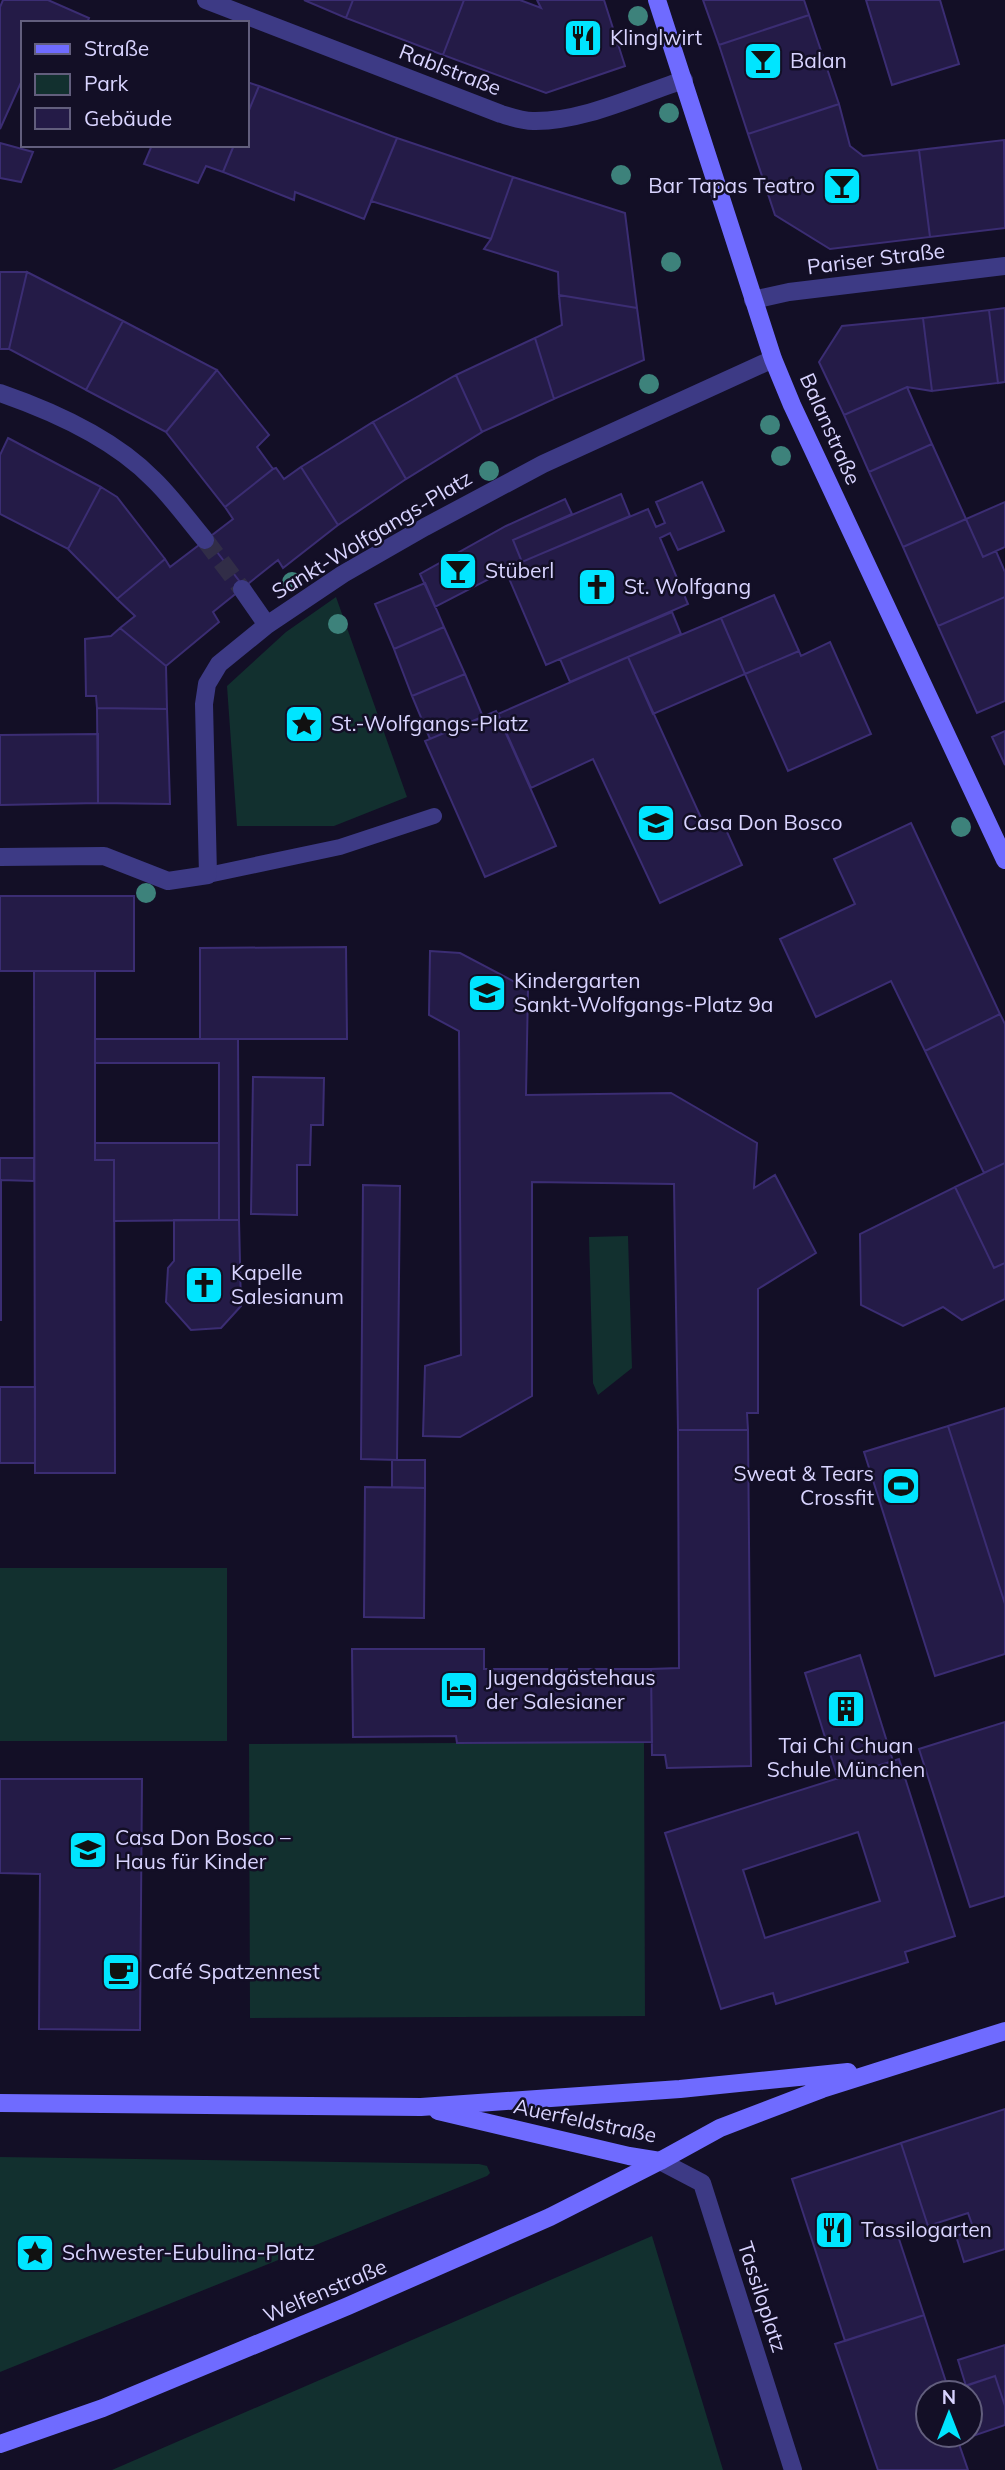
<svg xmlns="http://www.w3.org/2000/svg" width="1005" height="2470" font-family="Mulish,sans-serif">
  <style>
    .green { fill: #12302f }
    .building { fill: #241b47; stroke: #3b2d73; stroke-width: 2; fill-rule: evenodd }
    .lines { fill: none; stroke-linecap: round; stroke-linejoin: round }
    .street-tunnel { stroke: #312d47; stroke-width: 18; stroke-dasharray: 18 9; stroke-linecap: butt }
    .lane { stroke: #3d3a85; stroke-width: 16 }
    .street { stroke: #3d3a85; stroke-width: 18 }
    .secondary { stroke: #6f6bff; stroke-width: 18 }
    .tree { fill: #3d827b }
    .labels { text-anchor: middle; stroke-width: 5; stroke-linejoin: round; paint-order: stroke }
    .poi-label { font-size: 21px; fill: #d9d4ff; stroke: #130f26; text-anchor: start }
    .street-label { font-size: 21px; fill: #d9d4ff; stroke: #130f26 }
  </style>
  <rect width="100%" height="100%" fill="#130f26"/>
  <path class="green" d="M 336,597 L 407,797 L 334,826 L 237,826 L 227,686 L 286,632 Z
    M 628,1236 L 632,1368 L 598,1395 L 593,1383 L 589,1237 Z
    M 0,1568 L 227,1568 L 227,1741 L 0,1741 Z
    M 644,1742 L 645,2016 L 250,2018 L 249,1744 Z
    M 0,2157 L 479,2164 L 487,2166 L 490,2173 L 487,2176 L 0,2372 Z
    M 652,2236 L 723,2470 L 112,2470 L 608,2255 Z"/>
  <path class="building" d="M 3,0 L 48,0 L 89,18 L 87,23 L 23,23 L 23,78 L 0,129 L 0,7 Z
    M 304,0 L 353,0 L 346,18 Z
    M 353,0 L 464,0 L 443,55 L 346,18 Z
    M 464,0 L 520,0 L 541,8 L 537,0 L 604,0 L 625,66 L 546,93 L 443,55 Z
    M 703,0 L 804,0 L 809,15 L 719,45 Z
    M 866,0 L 940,0 L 959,64 L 892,85 Z
    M 809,15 L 839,104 L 748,134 L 719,45 Z
    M 247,82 L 259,86 L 247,115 Z
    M 259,86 L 397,138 L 364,219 L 295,192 L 294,200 L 223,172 L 234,145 L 247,145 L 247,115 Z
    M 839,104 L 850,146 L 863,156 L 919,150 L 930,237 L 830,249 L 775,215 L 748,134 Z
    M 397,138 L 513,177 L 491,239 L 371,201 Z
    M 1004,140 L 1005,228 L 930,237 L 919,150 Z
    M 0,143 L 33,152 L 21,182 L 0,178 Z
    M 152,145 L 234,145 L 223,172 L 206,166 L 198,183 L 144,164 Z
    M 513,177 L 625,213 L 637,308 L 559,295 L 558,272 L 484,249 L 491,239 Z
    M 0,272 L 27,272 L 9,349 L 0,349 Z
    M 27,272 L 123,321 L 86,390 L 9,349 Z
    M 559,295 L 637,308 L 644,360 L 554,399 L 535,338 L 562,325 Z
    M 1005,308 L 1005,382 L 998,383 L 989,310 Z
    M 989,310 L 998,383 L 932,391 L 923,318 Z
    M 923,318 L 932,391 L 907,387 L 844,415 L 819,362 L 842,326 Z
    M 123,321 L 217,370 L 166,432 L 86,390 Z
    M 535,338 L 554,399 L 482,432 L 456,375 Z
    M 217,370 L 269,435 L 257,447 L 273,469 L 225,507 L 166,432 Z
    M 456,375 L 482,432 L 406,479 L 373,422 Z
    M 907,387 L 932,444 L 869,472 L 844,415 Z
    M 373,422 L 406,479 L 338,525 L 301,467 Z
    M 8,438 L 101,487 L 68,549 L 0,514 L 0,455 Z
    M 932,444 L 966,519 L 903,547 L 869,472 Z
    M 301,467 L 338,525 L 283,568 L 278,560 L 244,587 L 207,539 L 233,519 L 225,507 L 273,469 L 276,468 L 284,479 Z
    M 702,482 L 724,531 L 678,550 L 670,533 L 660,538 L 688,604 L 546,665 L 505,569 L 648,509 L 656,527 L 665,523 L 656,502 Z
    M 101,487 L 117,497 L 165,559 L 117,599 L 68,549 Z
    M 621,494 L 630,516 L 522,562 L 513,540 Z
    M 565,499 L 572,514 L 513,540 L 522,562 L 435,607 L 420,574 L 506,526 Z
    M 1005,502 L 1005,547 L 983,557 L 966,519 Z
    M 966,519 L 983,557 L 996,551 L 1005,572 L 1005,597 L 938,626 L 903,547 Z
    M 207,539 L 244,587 L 213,612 L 219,622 L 166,666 L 120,628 L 135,616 L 117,599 L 165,559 L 170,567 Z
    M 425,583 L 444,627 L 394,649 L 375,604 Z
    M 774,595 L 799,651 L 745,674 L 721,618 Z
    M 1005,597 L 1005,701 L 977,713 L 938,626 Z
    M 672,612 L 681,634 L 570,682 L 560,659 Z
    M 721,618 L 745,674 L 653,714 L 628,657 Z
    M 444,627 L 465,674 L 412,696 L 394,649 Z
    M 120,628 L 166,666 L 167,709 L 97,708 L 96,696 L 86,696 L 85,639 L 111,636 Z
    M 830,642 L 871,734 L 788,771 L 745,674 L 799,651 L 801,656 Z
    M 628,657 L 707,831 L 723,823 L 742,865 L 660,903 L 593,759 L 531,788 L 498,714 Z
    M 465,674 L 483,717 L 430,739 L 412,696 Z
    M 97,708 L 167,709 L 170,804 L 98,803 Z
    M 496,711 L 556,846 L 485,877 L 425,741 Z
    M 1005,731 L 1005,765 L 992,737 Z
    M 98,734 L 98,803 L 0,805 L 0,735 Z
    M 911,823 L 1000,1014 L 925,1051 L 891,981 L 816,1017 L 780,939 L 855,904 L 834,859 Z
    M 0,896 L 134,896 L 134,971 L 0,971 Z
    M 346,947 L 347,1039 L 200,1039 L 200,948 Z
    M 430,951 L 460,953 L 528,989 L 526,1095 L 671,1093 L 757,1143 L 754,1188 L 775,1175 L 816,1253 L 758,1289 L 758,1413 L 747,1413 L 748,1430 L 678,1430 L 674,1184 L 532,1182 L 532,1396 L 460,1437 L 423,1436 L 425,1366 L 461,1355 L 459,1031 L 429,1015 Z
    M 34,971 L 95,971 L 95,1160 L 114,1160 L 115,1473 L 35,1473 Z
    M 1000,1014 L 1005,1024 L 1005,1163 L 984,1173 L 925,1051 Z
    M 95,1039 L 238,1039 L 239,1220 L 219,1220 L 219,1063 L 95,1063 Z
    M 253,1077 L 324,1078 L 323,1125 L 311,1125 L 310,1165 L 297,1165 L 297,1215 L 251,1214 Z
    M 95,1143 L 219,1143 L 219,1220 L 114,1221 L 114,1160 L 95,1160 Z
    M 0,1158 L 34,1158 L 34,1181 L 0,1180 Z
    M 1005,1163 L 1005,1263 L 994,1268 L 955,1187 Z
    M 0,1180 L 1,1180 L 1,1320 L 0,1320 Z
    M 363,1185 L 400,1186 L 397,1460 L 361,1459 Z
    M 955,1187 L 994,1268 L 1005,1263 L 1005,1299 L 962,1320 L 943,1307 L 903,1326 L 861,1305 L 860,1234 Z
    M 174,1220 L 239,1220 L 241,1306 L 221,1328 L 191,1330 L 166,1302 L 168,1268 L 174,1261 Z
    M 0,1387 L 35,1387 L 35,1463 L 0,1463 Z
    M 1005,1408 L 1005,1604 L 948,1426 Z
    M 948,1426 L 1005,1604 L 1005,1654 L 935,1676 L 864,1452 Z
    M 678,1430 L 748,1430 L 751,1766 L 667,1768 L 665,1755 L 652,1755 L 651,1669 L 679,1668 Z
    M 392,1460 L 425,1460 L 425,1488 L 392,1487 Z
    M 365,1487 L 425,1488 L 424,1618 L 364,1617 Z
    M 352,1649 L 484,1649 L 484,1669 L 651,1669 L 652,1742 L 457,1743 L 456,1736 L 353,1737 Z
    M 860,1655 L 893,1761 L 838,1779 L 805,1673 Z
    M 1005,1722 L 1005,1896 L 970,1907 L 919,1749 Z
    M 899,1759 L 955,1936 L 905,1952 L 908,1962 L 776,2004 L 773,1993 L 721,2009 L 665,1833 ZM 858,1832 L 880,1901 L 765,1938 L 743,1870 Z
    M 0,1779 L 142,1779 L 140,2030 L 39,2029 L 40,1874 L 0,1873 Z
    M 1005,2109 L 1005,2249 L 964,2262 L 956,2236 L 974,2230 L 968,2213 L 928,2226 L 901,2143 Z
    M 901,2143 L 928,2226 L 898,2236 L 924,2315 L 845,2341 L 792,2179 Z
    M 924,2315 L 949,2391 L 995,2376 L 1005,2406 L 1005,2425 L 958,2441 L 968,2470 L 878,2470 L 835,2344 ZM 928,2393 L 970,2393 L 970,2435 L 928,2435 Z
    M 1005,2345 L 1005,2406 L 995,2376 L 966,2386 L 958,2360 Z"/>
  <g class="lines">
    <path class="street-tunnel" d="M 205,540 L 242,589"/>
    <path class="lane" d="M 208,875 L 340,847 L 434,816"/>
    <path class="street" d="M 206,0 L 501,114 C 511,117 522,121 533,121 C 583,122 637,95 684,80
      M 753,300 L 789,292 L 1005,266
      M 0,393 C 52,411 114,439 153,479 C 172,497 188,520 205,540
      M 242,589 L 267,625
      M 0,857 L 104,856 L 168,881 L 208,875 L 204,704 L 207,684 L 219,664 L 267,625 L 343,574 L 425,527 L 543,464 L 773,359
      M 660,2161 L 702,2183 L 793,2470"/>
    <path class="secondary" d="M 657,0 L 773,359 L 792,405 L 1005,860
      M 0,2103 L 421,2107 L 680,2089 L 848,2072
      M 438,2111 L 629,2156 L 660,2161
      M 0,2444 L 103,2408 L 348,2306 L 550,2217 L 660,2161 L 720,2128 L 822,2089 L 1005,2031"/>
  </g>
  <g class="tree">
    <circle cx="638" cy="16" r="10"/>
    <circle cx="669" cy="113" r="10"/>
    <circle cx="621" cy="175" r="10"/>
    <circle cx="671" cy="262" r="10"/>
    <circle cx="649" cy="384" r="10"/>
    <circle cx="770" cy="425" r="10"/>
    <circle cx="781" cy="456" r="10"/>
    <circle cx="489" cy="471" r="10"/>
    <circle cx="292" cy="582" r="10"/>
    <circle cx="338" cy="624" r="10"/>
    <circle cx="961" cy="827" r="10"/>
    <circle cx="146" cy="893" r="10"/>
  </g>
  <defs>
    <g id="restaurant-square" transform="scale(2.0125)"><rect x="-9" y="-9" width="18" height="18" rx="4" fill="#00e5ff" stroke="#130f26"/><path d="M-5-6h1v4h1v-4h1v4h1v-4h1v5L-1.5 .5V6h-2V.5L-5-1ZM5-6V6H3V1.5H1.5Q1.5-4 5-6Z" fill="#111"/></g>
    <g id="bar-square" transform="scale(2.0125)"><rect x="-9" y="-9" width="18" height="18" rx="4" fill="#00e5ff" stroke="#130f26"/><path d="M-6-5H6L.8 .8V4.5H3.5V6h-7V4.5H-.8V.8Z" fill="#111"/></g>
    <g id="church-square" transform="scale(2.0125)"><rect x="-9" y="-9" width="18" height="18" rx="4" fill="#00e5ff" stroke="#130f26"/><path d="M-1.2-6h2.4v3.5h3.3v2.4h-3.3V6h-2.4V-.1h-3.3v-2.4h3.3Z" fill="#111"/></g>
    <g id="sight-square" transform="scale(2.0125)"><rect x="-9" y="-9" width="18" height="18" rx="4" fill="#00e5ff" stroke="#130f26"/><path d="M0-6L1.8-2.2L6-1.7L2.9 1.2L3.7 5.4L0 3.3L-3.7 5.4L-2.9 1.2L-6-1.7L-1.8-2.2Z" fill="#111"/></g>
    <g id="school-square" transform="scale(2.0125)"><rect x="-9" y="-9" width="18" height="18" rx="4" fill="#00e5ff" stroke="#130f26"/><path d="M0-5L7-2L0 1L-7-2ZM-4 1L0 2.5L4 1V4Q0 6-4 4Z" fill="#111"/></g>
    <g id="stadium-square" transform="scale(2.0125)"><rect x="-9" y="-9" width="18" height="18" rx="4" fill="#00e5ff" stroke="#130f26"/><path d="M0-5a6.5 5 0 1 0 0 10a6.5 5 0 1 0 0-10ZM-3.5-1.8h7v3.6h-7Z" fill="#111"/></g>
    <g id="hotel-square" transform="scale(2.0125)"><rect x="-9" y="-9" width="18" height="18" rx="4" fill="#00e5ff" stroke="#130f26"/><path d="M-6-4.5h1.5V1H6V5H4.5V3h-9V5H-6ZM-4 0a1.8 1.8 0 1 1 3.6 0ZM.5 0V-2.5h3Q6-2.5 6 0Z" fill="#111"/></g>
    <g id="building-square" transform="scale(2.0125)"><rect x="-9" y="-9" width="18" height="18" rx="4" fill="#00e5ff" stroke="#130f26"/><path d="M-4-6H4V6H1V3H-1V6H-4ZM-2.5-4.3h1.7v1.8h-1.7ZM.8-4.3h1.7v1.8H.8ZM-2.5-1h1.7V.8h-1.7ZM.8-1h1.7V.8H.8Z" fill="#111"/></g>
    <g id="cafe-square" transform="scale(2.0125)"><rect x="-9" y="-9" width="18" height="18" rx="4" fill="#00e5ff" stroke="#130f26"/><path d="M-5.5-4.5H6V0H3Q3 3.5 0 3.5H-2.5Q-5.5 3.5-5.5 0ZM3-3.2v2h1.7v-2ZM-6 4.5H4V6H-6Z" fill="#111"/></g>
  </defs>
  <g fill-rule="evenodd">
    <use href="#restaurant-square" x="583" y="38"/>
    <use href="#bar-square" x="763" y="61"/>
    <use href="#bar-square" x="842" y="186"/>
    <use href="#bar-square" x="458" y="571"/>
    <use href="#church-square" x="597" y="587"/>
    <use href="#sight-square" x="304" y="724"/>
    <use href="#school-square" x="656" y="823"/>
    <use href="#school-square" x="487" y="993"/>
    <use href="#church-square" x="204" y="1285"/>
    <use href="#stadium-square" x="901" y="1486"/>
    <use href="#hotel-square" x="459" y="1690"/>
    <use href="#building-square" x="846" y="1709"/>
    <use href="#school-square" x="88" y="1850"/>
    <use href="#cafe-square" x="121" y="1972"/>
    <use href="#restaurant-square" x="834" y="2230"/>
    <use href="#sight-square" x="35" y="2253"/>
  </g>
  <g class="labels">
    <g class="poi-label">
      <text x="610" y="45">Klinglwirt</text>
      <text x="790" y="68">Balan</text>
      <text x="815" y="193" text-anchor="end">Bar Tapas Teatro</text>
      <text x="485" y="578">Stüberl</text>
      <text x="624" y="594">St. Wolfgang</text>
      <text x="331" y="731">St.-Wolfgangs-Platz</text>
      <text x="683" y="830">Casa Don Bosco</text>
      <text x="514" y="988">Kindergarten<tspan x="514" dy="24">Sankt-Wolfgangs-Platz 9a</tspan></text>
      <text x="231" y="1280">Kapelle<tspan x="231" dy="24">Salesianum</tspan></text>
      <text x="874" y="1481" text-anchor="end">Sweat &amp; Tears<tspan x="874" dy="24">Crossfit</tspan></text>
      <text x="486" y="1685">Jugendgästehaus<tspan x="486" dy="24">der Salesianer</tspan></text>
      <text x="846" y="1753" text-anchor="middle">Tai Chi Chuan<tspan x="846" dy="24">Schule München</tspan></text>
      <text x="115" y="1845">Casa Don Bosco –<tspan x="115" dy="24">Haus für Kinder</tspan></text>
      <text x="148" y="1979">Café Spatzennest</text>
      <text x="861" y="2237">Tassilogarten</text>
      <text x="62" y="2260">Schwester-Eubulina-Platz</text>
    </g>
    <g class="street-label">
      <text transform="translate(450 70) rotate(21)" y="7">Rablstraße</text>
      <text transform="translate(876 259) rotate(-7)" y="7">Pariser Straße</text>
      <text transform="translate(830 429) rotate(66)" y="7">Balanstraße</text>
      <text transform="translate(372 535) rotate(-31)" y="7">Sankt-Wolfgangs-Platz</text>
      <text transform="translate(585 2121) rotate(12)" y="7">Auerfeldstraße</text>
      <text transform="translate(325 2291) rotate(-23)" y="7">Welfenstraße</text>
      <text transform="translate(762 2297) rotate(72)" y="7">Tassiloplatz</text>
    </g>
  </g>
  <rect x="21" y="21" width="228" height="126" fill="#130f26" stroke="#625e7d" stroke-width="2"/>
  <rect x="35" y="44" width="35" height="10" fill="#6f6bff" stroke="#625e7d" stroke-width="2"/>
  <text x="84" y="56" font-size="21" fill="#d9d4ff">Straße</text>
  <rect x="35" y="74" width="35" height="21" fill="#12302f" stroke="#625e7d" stroke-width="2"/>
  <text x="84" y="91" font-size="21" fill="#d9d4ff">Park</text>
  <rect x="35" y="108" width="35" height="21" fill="#241b47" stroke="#625e7d" stroke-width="2"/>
  <text x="84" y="126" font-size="21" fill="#d9d4ff">Gebäude</text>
  <g transform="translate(949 2414)"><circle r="33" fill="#130f26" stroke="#625e7d" stroke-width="2"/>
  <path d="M0-5L12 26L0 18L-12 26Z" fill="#00e5ff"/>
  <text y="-10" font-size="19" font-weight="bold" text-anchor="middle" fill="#d9d4ff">N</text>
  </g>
</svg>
